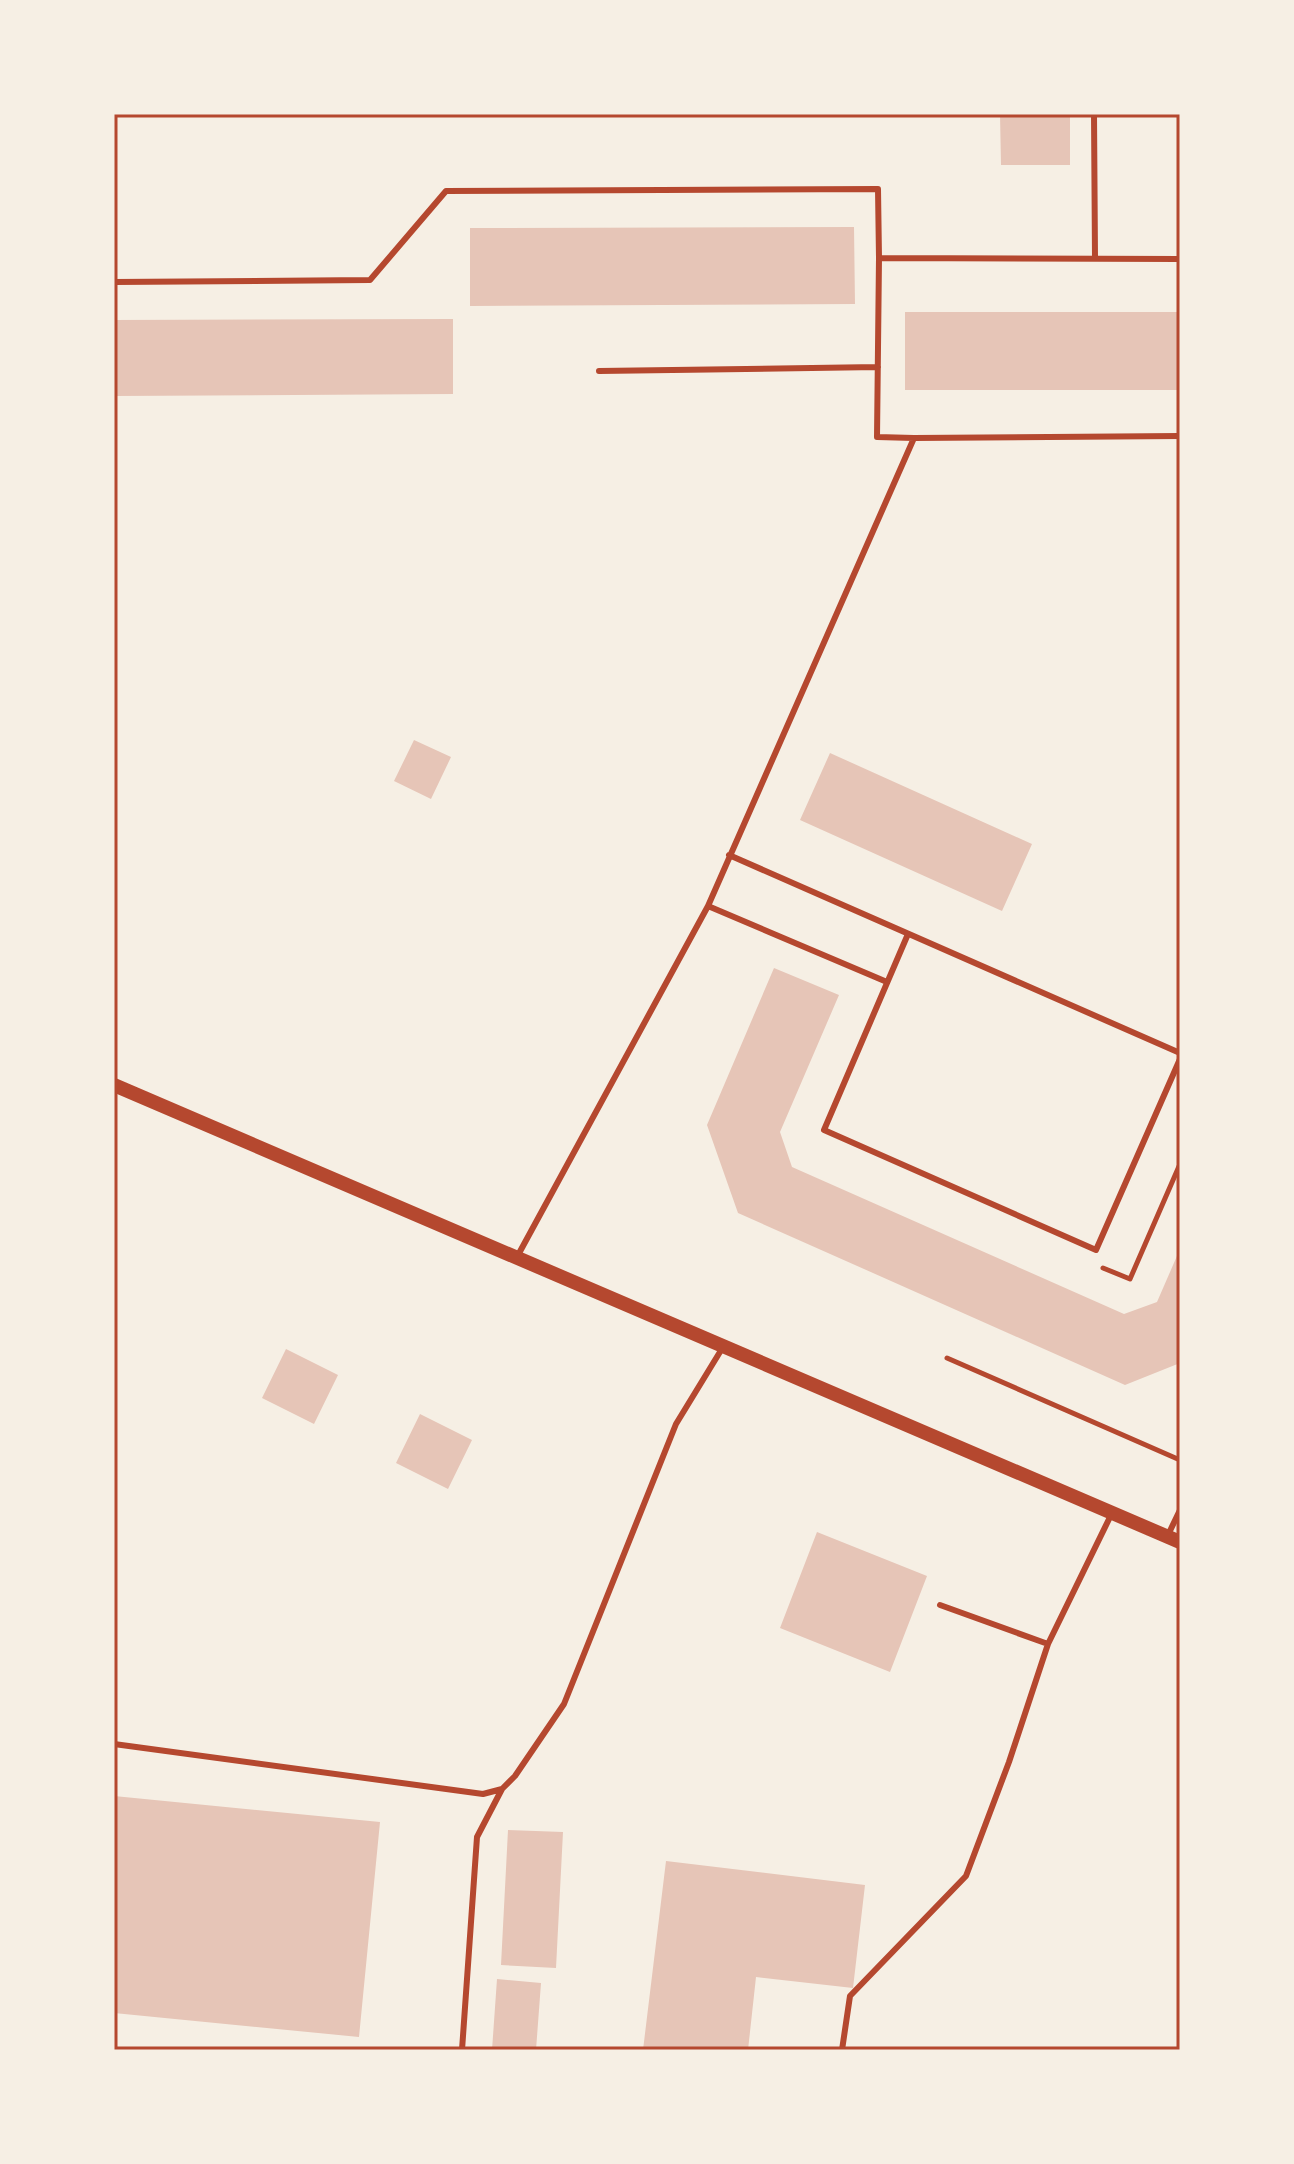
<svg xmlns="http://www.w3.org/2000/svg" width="1294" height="2164" font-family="Montserrat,sans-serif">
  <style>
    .building { fill: #e6c5b7 }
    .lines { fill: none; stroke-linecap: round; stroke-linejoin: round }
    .path { stroke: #b5482f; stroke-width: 5 }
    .service { stroke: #b5482f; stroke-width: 6 }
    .tertiary { stroke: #b5482f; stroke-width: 14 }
    .neatline { fill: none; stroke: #b5482f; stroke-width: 3 }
  </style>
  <rect width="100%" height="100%" fill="#f6efe4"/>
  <path class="building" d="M 1000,114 L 1070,114 L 1070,165 L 1001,165 Z
    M 854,227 L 855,304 L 470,306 L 470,228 Z
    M 905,312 L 1180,312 L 1180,390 L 905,390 Z
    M 453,319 L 453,394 L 114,396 L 114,320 Z
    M 414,740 L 451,757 L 431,799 L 394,781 Z
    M 830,753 L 1032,844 L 1002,911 L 800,820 Z
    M 774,968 L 839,995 L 780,1132 L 792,1167 L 1124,1314 L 1157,1302 L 1180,1249 L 1180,1363 L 1125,1385 L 738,1213 L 707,1125 Z
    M 286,1349 L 338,1375 L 314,1424 L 262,1398 Z
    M 420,1414 L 472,1440 L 448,1489 L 396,1463 Z
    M 817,1532 L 927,1576 L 890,1672 L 780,1628 Z
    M 114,1796 L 380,1822 L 359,2037 L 114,2013 Z
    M 508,1830 L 563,1832 L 556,1968 L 501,1965 Z
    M 666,1861 L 865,1885 L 853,1988 L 756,1977 L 748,2050 L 643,2050 Z
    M 497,1979 L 541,1983 L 536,2050 L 492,2050 Z"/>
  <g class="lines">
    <path class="path" d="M 1103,1268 L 1130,1279 L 1180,1164
      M 947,1358 L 1180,1460"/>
    <path class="service" d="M 1094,114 L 1095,258
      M 114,282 L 370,280 L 446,191 L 878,189 L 879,258
      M 599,371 L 878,367
      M 914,438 L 877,437 L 879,258 L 1180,259
      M 729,855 L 1180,1053
      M 708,906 L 887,982
      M 908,934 L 824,1130 L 1096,1250 L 1180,1059
      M 517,1257 L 708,906 L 914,438 L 1180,436
      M 1168,1535 L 1180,1510
      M 940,1605 L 1048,1644
      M 114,1744 L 483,1794 L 502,1789 L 515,1776 L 564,1704 L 676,1424 L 723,1347
      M 462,2050 L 477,1837 L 502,1789
      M 842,2050 L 850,1996 L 966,1876 L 1009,1762 L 1048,1644 L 1111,1515"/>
    <path class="tertiary" d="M 114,1085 L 1180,1542"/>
  </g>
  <rect width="1294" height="2164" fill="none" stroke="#f6efe4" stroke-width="232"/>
  <rect x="116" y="116" width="1062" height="1932" class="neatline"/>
</svg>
